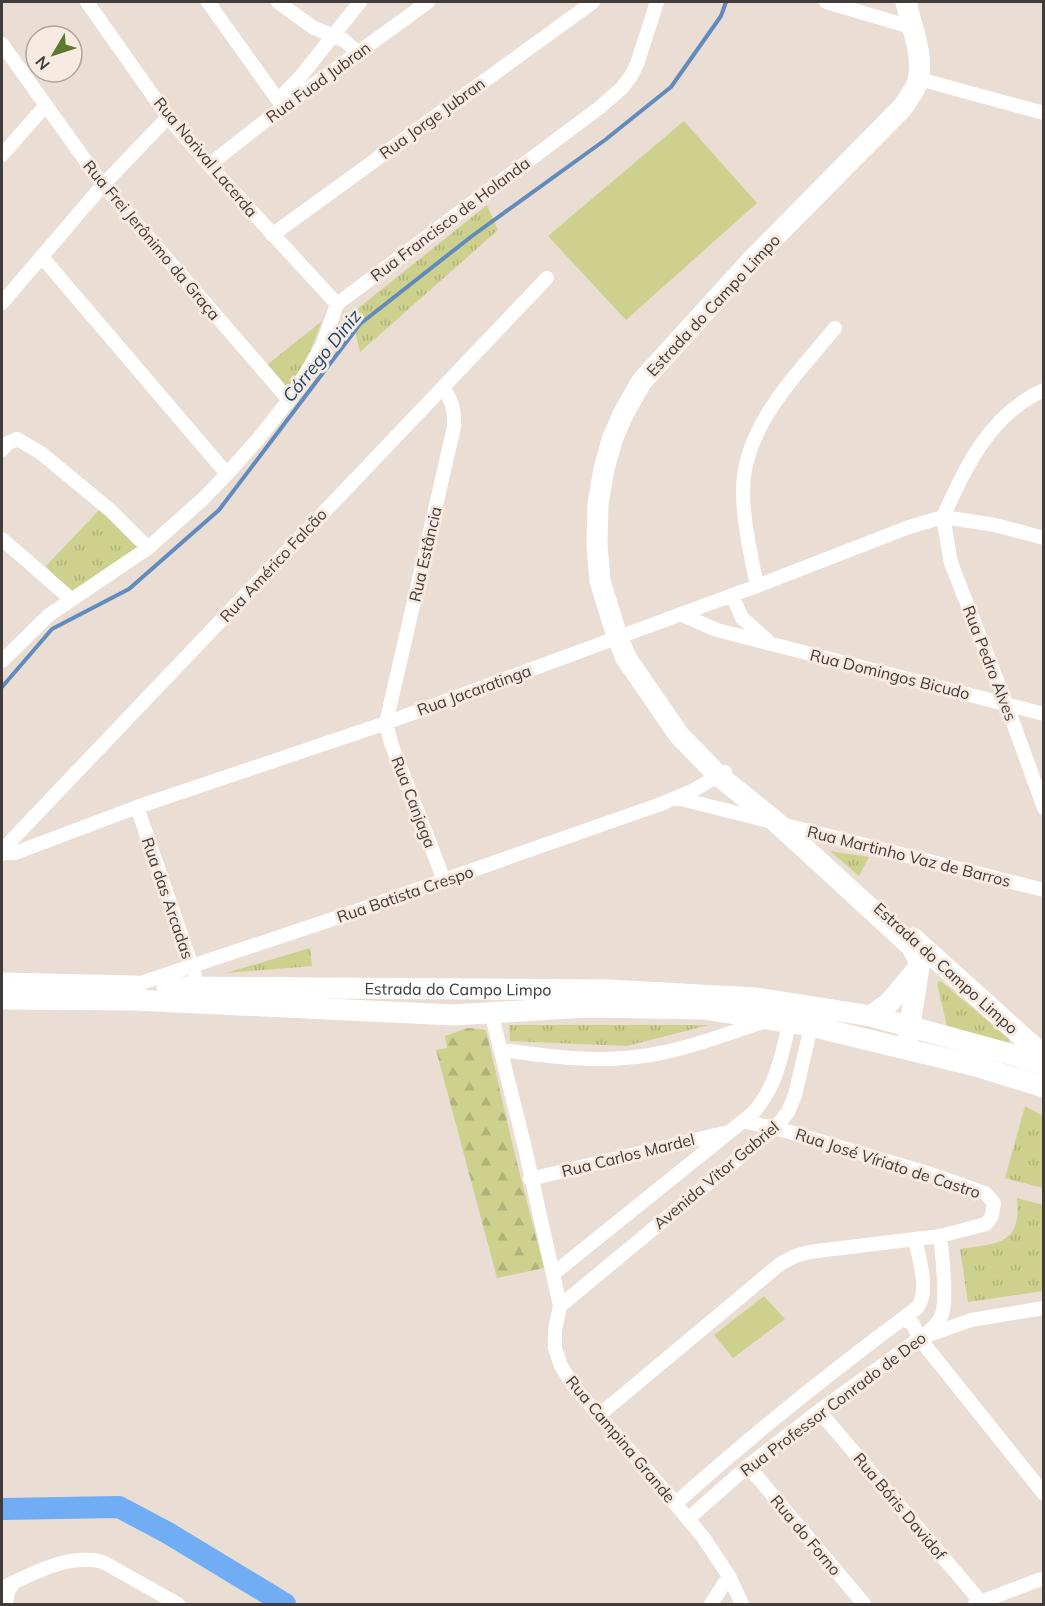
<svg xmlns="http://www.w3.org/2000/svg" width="1045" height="1606" font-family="Mulish,sans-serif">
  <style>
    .grass { fill: #cdd18d }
    .forest { fill: url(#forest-firs) }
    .park { fill: url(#park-tufts) }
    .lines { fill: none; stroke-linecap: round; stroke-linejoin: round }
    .stream { stroke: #628bbd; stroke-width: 4 }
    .river { stroke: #70adf5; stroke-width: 22 }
    .street { stroke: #fff; stroke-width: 14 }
    .primary { stroke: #fff; stroke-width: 21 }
    .labels { text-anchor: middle; stroke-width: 6; stroke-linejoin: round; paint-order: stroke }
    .street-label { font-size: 16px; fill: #413c39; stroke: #f7eae1 }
    .water-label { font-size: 18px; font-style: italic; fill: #194270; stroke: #f7eae1 }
  </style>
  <defs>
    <pattern id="forest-firs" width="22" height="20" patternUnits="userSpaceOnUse" patternTransform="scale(1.5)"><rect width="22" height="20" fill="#cdd18d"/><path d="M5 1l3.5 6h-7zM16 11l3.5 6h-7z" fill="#b1b47a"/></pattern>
    <pattern id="park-tufts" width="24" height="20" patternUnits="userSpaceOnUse" patternTransform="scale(1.5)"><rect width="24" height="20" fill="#cdd18d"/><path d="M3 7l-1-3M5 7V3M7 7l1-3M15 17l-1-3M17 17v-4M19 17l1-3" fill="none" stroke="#b1b47a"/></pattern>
  </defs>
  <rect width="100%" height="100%" fill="#eaddd4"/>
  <path class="grass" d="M 684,121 L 757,203 L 626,320 L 548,236 Z
    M 764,1296 L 785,1319 L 733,1358 L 714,1335 Z"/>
  <path class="forest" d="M 468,1028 L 486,1030 L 514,1151 L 544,1268 L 497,1278 L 436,1050 L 447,1048 L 445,1036 Z"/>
  <path class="park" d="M 487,205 L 498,230 L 360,352 L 351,314 Z
    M 322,321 L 292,396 L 267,365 Z
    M 101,508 L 143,550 L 71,594 L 46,566 Z
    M 830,851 L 869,857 L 859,876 Z
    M 310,948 L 312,966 L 226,973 Z
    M 939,981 L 942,982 L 1009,1039 L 1009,1043 L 1005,1043 L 947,1026 L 937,984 Z
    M 509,1025 L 709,1025 L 627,1046 L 510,1041 Z
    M 1025,1106 L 1043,1116 L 1043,1188 L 1005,1178 Z
    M 1017,1198 L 1043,1205 L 1043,1291 L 968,1302 L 960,1249 C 996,1243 1022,1246 1017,1198 Z"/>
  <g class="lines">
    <path class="stream" d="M 2,687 L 52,629 L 129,589 L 219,510 L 360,324 L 472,236 L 605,140 L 671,87 L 721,16 L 726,2"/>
    <path class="river" d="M 2,1509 L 119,1507 L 168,1533 L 285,1604"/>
    <path class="street" d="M 87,2 L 168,117 L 209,165 L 337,304
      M 208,2 L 283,107
      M 278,2 L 314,28 L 344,40 L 358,53
      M 826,2 L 911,27
      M 2,44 L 103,185 L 289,400
      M 919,79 L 1044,113
      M 278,100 L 301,76 L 360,2
      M 2,155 L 46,105
      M 209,165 L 283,107 L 428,2
      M 272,235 L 593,2
      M 42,257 L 227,474
      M 2,303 L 103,185 L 168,117
      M 443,387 C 452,401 455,410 454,427 L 386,723 L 391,743 L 444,880
      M 2,450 L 8,443 L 17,439 L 41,453 L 110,510 L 148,548
      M 943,517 L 951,563 L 1006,703 L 1044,808
      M 943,517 C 966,466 990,414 1044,390
      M 2,539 L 71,599
      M 757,586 C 751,556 744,526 743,495 C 741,428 796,376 835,328
      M 732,595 L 742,618 L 767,640
      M 680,614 L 717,630 L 748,638 L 1044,714
      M 2,661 L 49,615 L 148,548 L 205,497 L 227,474 L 259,438 L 292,396 L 322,346 L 337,304 L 599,108 L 622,88 L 631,76 L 637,64 L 657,2
      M 677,798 L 1044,890
      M 137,807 L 195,975
      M 3,853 L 15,853 L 137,807 L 386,723 L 757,586 L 909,527 L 943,517 L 995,525 L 1044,538
      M 2,854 L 8,844 L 547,278
      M 132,986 L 342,916 L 658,805 L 692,791 L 725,772
      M 491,1012 L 525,1148 L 560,1306 L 555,1330 L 555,1348 L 561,1366 L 575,1388 L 664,1490 L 703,1537 L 729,1576 L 742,1604
      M 501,1050 C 541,1055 584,1062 624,1058 C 673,1055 720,1036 766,1021
      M 530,1179 L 724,1133
      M 553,1274 L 753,1113 C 779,1083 781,1054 791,1017
      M 560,1306 L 775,1128 L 788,1112 L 795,1095 L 813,1018
      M 903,1319 L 913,1324 L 919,1338 L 1044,1494
      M 929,1335 L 971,1320 L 1044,1308
      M 819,1411 L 981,1602
      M 598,1416 L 780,1264 L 795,1256 L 809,1252 L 940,1236 L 986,1224 L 992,1216 L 994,1203 L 985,1193 L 934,1175 L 786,1131 L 743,1121
      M 748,1466 L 864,1604
      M 676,1503 C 753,1434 833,1370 917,1308 C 930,1291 919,1259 915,1239
      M 689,1518 L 748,1466 L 815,1414 L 927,1333 C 933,1328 940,1322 942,1314 C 947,1300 942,1253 940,1236
      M 2,1588 C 31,1574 69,1553 103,1562 L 178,1604
      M 6,1604 L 8,1591 L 14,1582
      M 711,1604 L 729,1576
      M 975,1604 L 1044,1578"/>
    <g class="primary">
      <path d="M 906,2 C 911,25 924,55 918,80 C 916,90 908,99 902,108 L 750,262 L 642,381 L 623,414 L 612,440 L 604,469 L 598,504 L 597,544 L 600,581 L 617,636 L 626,658 L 679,735 L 719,776 L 775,821 L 911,946 L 918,959 L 919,967 L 906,1049"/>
      <path d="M 913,938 L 1044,1056"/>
      <path d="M 2,983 L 136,986"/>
      <path id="s1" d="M 167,987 L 608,990 L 756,998 L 871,1016 L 1010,1054 L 1044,1065"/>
      <path d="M 2,999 L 135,1000 L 453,1015 L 588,1007 L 704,1009 L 811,1026 L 976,1066 L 1044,1087"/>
      <path d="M 871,1016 L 890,1002 L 919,967"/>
    </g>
  </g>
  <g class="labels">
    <g class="street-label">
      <text transform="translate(318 82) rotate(-36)" y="6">Rua Fuad Jubran</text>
      <text transform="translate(432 118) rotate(-36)" y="6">Rua Jorge Jubran</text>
      <text transform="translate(206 157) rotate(50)" y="6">Rua Norival Lacerda</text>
      <text transform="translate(450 219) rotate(-37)" y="6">Rua Francisco de Holanda</text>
      <text transform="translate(152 240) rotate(50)" y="6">Rua Frei Jerônimo da Graça</text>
      <text transform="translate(713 305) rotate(-47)" y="6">Estrada do Campo Limpo</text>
      <text transform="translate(425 554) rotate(-77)" y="6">Rua Estância</text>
      <text transform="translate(273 565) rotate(-47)" y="6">Rua Américo Falcão</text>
      <text transform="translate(990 663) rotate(69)" y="6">Rua Pedro Alves</text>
      <text transform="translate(890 674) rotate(14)" y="6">Rua Domingos Bicudo</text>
      <text transform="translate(474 690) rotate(-20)" y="6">Rua Jacaratinga</text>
      <text transform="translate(414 802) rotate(69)" y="6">Rua Canjaga</text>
      <text transform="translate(909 856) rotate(14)" y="6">Rua Martinho Vaz de Barros</text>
      <text transform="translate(405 894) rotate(-19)" y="6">Rua Batista Crespo</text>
      <text transform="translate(168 898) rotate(71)" y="6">Rua das Arcadas</text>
      <text transform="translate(946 968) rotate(42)" y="6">Estrada do Campo Limpo</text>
      <text dy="6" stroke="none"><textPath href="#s1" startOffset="291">Estrada do Campo Limpo</textPath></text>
      <text transform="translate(628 1155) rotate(-14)" y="6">Rua Carlos Mardel</text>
      <text transform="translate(888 1163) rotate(18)" y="6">Rua José Víriato de Castro</text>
      <text transform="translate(716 1175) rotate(-40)" y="6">Avenida Vitor Gabriel</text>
      <text transform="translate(833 1404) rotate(-37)" y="6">Rua Professor Conrado de Deo</text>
      <text transform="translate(621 1439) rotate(50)" y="6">Rua Campina Grande</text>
      <text transform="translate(900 1506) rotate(50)" y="6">Rua Bóris Davidof</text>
      <text transform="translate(806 1535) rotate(50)" y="6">Rua do Forno</text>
    </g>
    <g class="water-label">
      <text transform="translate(322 356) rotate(-51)" y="6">Córrego Diniz</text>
    </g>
  </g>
  <rect width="1045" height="1606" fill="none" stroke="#413c39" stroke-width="6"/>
  <g transform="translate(54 54) rotate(231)"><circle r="28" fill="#f7eae1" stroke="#aea49e" stroke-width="1.5"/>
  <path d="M0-4.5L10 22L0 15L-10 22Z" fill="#5a7a30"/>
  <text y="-9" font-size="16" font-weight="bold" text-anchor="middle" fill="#413c39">N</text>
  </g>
</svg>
